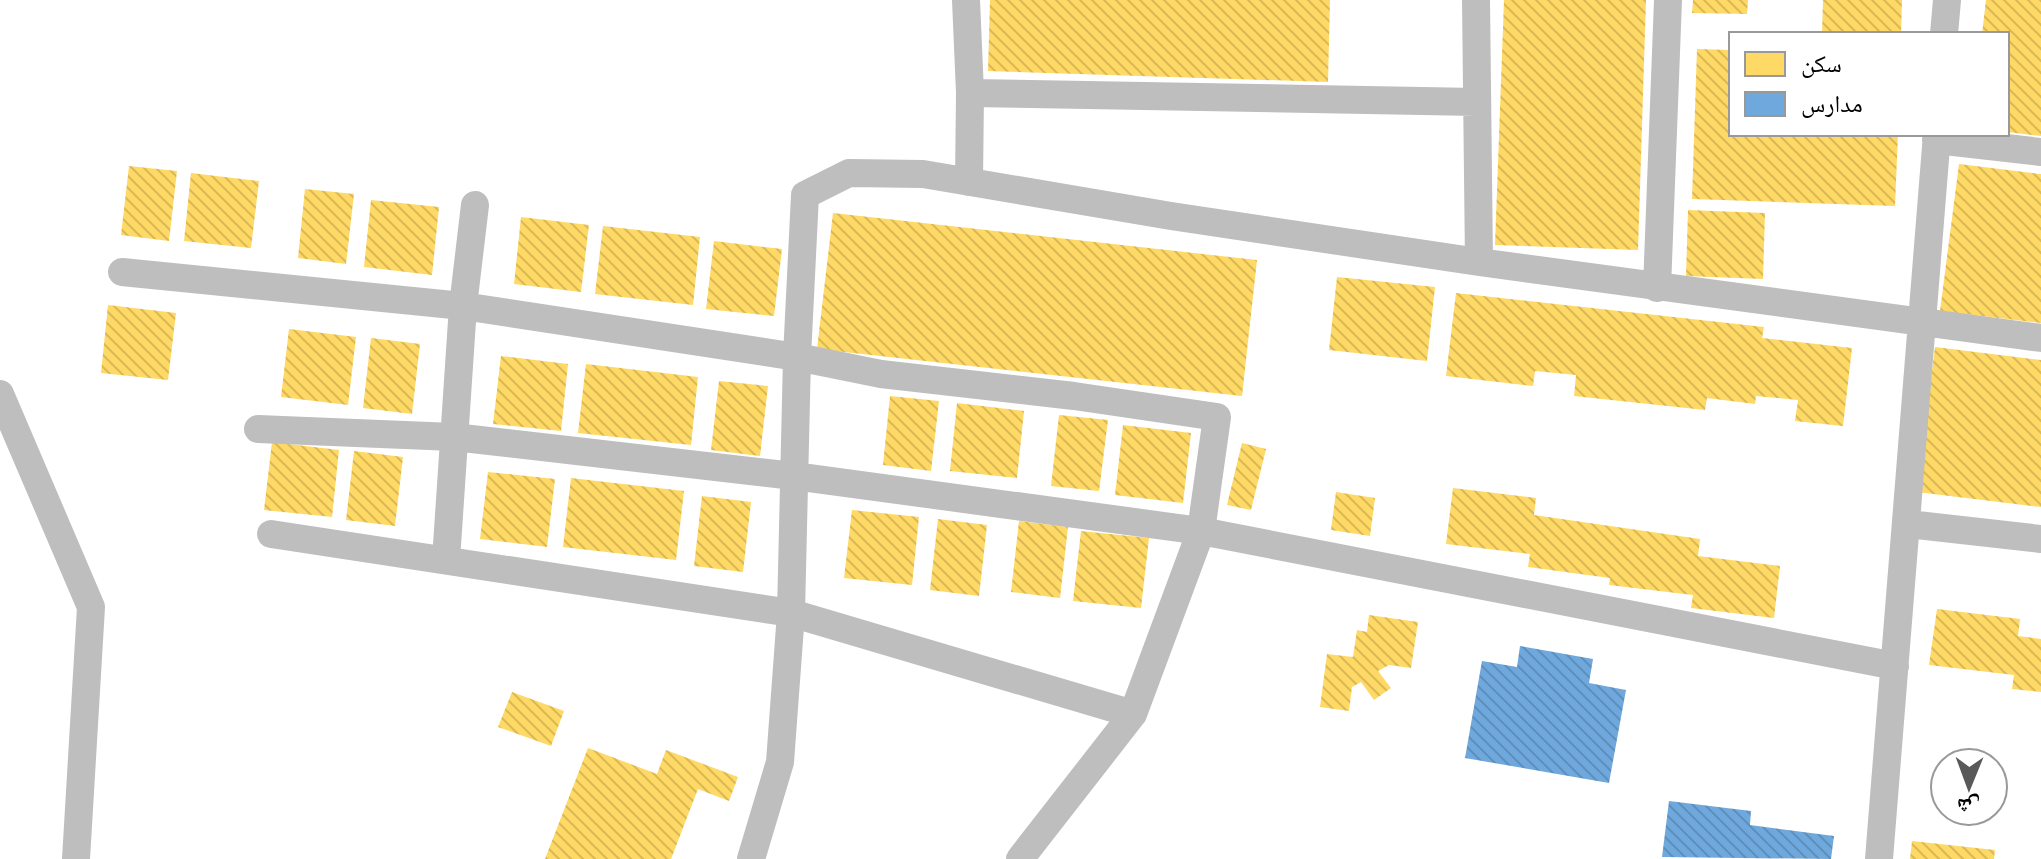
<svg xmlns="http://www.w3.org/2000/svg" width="2041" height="859" font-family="Inter,'Noto Naskh Arabic',sans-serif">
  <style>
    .homes { fill: url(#homes-back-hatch) }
    .schools { fill: url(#schools-back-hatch) }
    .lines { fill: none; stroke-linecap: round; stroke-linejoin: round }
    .minor { stroke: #bebebe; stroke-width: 28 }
  </style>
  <defs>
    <pattern id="homes-back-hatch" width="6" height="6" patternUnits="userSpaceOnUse" patternTransform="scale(2)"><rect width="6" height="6" fill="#ffd966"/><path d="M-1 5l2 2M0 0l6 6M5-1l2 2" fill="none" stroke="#d9b857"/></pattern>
    <pattern id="schools-back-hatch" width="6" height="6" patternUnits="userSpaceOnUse" patternTransform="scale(2)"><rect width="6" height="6" fill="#6fa8dc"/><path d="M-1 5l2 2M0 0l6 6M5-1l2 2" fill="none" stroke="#5e8fbb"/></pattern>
  </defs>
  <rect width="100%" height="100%" fill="#fff"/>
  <path class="homes" d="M 990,0 L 1330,0 L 1328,82 L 988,71 Z
    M 1504,0 L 1646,0 L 1638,250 L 1495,245 Z
    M 1693,0 L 1748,0 L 1747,14 L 1692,13 Z
    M 1823,0 L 1902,0 L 1901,34 L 1822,34 Z
    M 1986,0 L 2041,0 L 2041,136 L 2007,132 L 2007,34 L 1982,34 Z
    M 1697,49 L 1731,50 L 1731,134 L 1898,134 L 1895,206 L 1692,199 Z
    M 1959,164 L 2041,174 L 2041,323 L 1940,311 Z
    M 129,166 L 177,171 L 169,241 L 121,235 Z
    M 191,173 L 259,181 L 251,248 L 184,241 Z
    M 305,189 L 354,194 L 346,264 L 298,258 Z
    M 371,200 L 439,207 L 432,275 L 364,267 Z
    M 1688,210 L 1765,213 L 1763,279 L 1686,276 Z
    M 833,213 L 1257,260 L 1242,396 L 817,349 Z
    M 521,217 L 589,225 L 581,292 L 514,284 Z
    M 603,226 L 700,237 L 693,305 L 595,294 Z
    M 714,241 L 782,249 L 774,316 L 706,309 Z
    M 1337,277 L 1435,287 L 1427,361 L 1329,350 Z
    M 1456,293 L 1764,327 L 1762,338 L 1852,348 L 1843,426 L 1795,421 L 1798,400 L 1756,396 L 1755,404 L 1707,398 L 1705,410 L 1574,396 L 1576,375 L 1535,371 L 1533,386 L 1446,376 Z
    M 108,305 L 176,313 L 168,380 L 101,373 Z
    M 289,329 L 356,337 L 348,405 L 281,397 Z
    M 371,338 L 420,344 L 412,414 L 363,408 Z
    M 1935,347 L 2041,360 L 2041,507 L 1917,492 Z
    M 501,356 L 568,364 L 561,431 L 493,424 Z
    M 586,364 L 698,377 L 691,445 L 578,433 Z
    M 719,381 L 768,386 L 760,456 L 711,450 Z
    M 890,396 L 939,401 L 931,471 L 883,465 Z
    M 957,403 L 1024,411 L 1017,478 L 950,471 Z
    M 1059,415 L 1108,420 L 1099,491 L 1051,486 Z
    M 1123,425 L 1191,433 L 1183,503 L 1115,495 Z
    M 272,442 L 339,450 L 332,517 L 264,510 Z
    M 1242,443 L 1266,449 L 1251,510 L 1227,505 Z
    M 354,451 L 403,457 L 395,526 L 346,520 Z
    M 488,472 L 555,479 L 547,547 L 480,539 Z
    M 571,478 L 684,491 L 676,560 L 563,547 Z
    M 1453,488 L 1536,498 L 1534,515 L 1700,539 L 1698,556 L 1780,566 L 1774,618 L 1691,608 L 1693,595 L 1609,585 L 1610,578 L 1528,567 L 1530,554 L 1446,544 Z
    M 1336,492 L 1375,498 L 1370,536 L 1331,530 Z
    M 702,496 L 751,502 L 743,572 L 694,566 Z
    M 852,510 L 919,517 L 912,585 L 844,578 Z
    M 938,519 L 987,525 L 979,596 L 930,590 Z
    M 1019,521 L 1068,527 L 1060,598 L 1011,592 Z
    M 1081,531 L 1149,538 L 1141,608 L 1073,601 Z
    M 1937,609 L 2020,619 L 2018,636 L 2041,639 L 2041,692 L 2012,689 L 2014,675 L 1929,665 Z
    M 1369,615 L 1418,622 L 1411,668 L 1389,665 L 1378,671 L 1391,688 L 1374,700 L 1361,682 L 1352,687 L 1349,711 L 1320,707 L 1327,654 L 1353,657 L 1357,630 L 1367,632 Z
    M 512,692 L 564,711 L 551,746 L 498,727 Z
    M 588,748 L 657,774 L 666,750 L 738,777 L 729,801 L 698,789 L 671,859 L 545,859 Z
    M 1912,841 L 1995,850 L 1994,859 L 1910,859 Z"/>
  <path class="schools" d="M 1520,646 L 1593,659 L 1589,683 L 1626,690 L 1609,783 L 1465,758 L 1482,661 L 1517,667 Z
    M 1669,801 L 1751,811 L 1750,825 L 1834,836 L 1831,859 L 1662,857 Z"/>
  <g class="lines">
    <path class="minor" d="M 966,0 L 970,93 L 969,182
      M 1476,0 L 1479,262
      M 1944,34 L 1947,0
      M 970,93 L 1477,102
      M 1936,140 L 2041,152
      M 122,272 L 463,306 L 797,357 L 881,374 L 1074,396 L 1217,417 L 1201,531 L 1133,714 L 1020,859
      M 1657,288 L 1668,0
      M 0,394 L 91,607 L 76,859
      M 258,429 L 454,437 L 794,476 L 1201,531 L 1895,666
      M 1908,524 L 2041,539
      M 271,534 L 791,613 L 1133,714
      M 446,560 L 463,306 L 475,205
      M 751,859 L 780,762 L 791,613 L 797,357 L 805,195 L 849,173 L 923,174 L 1171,216 L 1479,262 L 2041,338
      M 1879,859 L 1937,134"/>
  </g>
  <rect x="1729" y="32" width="280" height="104" fill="#ffffff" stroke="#999999" stroke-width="2"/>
  <rect x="1745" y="52" width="40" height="24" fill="#ffd966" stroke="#999999" stroke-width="2"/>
  <text x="1801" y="72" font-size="24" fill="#000000">سكن</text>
  <rect x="1745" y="92" width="40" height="24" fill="#6fa8dc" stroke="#999999" stroke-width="2"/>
  <text x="1801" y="112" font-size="24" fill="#000000">مدارس</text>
  <g transform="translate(1969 787) rotate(181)"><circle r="38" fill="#ffffff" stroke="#999999" stroke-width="2"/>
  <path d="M0-6L14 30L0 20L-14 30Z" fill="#595959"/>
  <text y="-12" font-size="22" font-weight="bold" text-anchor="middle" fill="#000000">ش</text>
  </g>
</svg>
